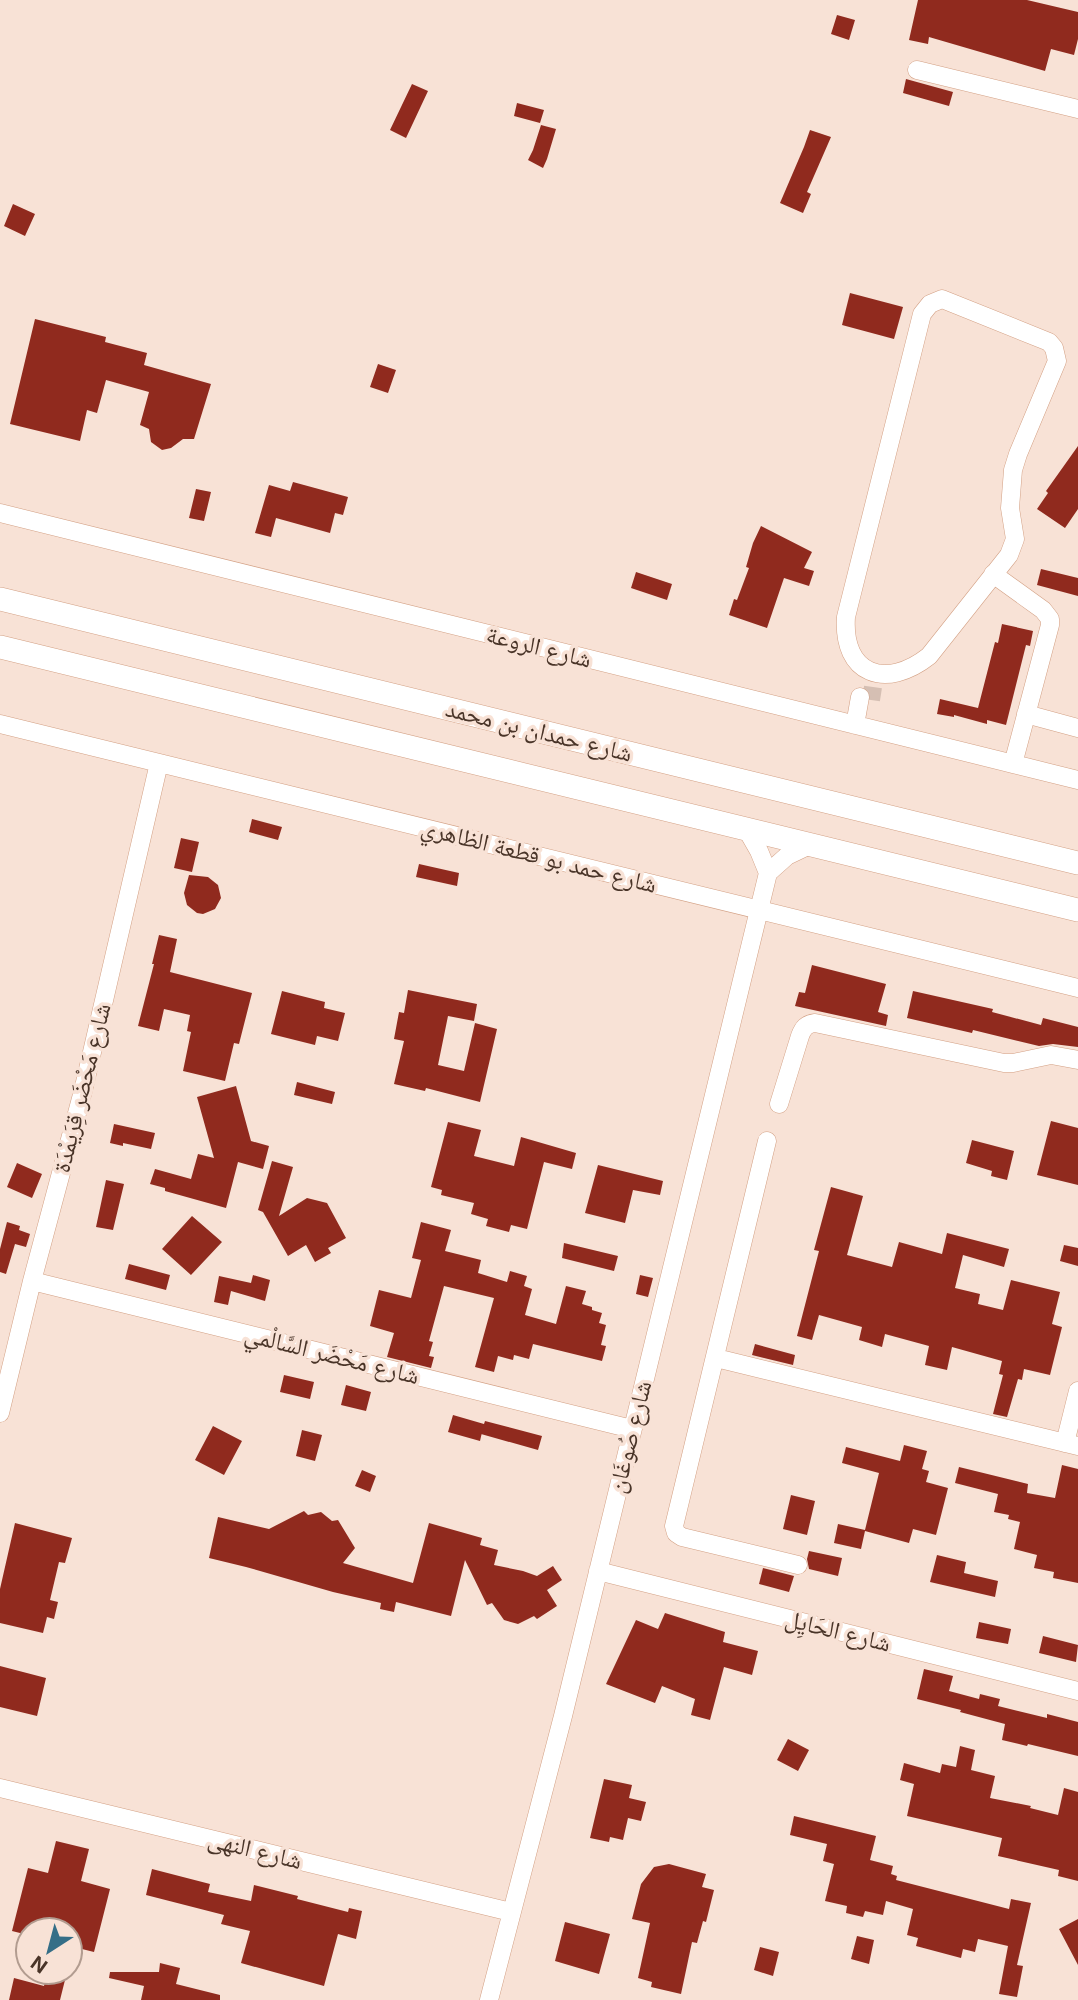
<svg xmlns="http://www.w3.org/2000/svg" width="1078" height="2000" font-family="Inter,'Noto Naskh Arabic',sans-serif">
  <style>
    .building { fill: #902a1e }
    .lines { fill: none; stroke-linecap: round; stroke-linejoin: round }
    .minor-tunnel { stroke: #d5bfb3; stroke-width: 18; stroke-dasharray: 18 9; stroke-linecap: butt }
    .minor-casing { stroke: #d3a084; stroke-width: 19 }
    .major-casing { stroke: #d3a084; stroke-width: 24 }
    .minor { stroke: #fff; stroke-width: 18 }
    .major { stroke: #fff; stroke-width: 23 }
    .labels { text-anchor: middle; stroke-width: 7; stroke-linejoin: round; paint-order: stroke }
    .street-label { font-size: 24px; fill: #493428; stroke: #f8e2d6 }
  </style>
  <rect width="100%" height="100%" fill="#f8e2d6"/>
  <path class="building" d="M 918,0 L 1027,0 L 1078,12 L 1078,39 L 1074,55 L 1051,49 L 1045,71 L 929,37 L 928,44 L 909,40 Z
    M 837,15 L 855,20 L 849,40 L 831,34 Z
    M 906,79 L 953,92 L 949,106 L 903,93 Z
    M 412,84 L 428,91 L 406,138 L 390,130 Z
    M 517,103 L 544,110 L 540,123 L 514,116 Z
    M 541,125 L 556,129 L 547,159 L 543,168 L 528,160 L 533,150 Z
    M 810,130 L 831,137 L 807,192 L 811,194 L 803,213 L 780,203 L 804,147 Z
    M 13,204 L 35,214 L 25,236 L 4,226 Z
    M 850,293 L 903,307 L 894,339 L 842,325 Z
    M 35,319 L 106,337 L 105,342 L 147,353 L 144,365 L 211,384 L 194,439 L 183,439 L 171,448 L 162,450 L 151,442 L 149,429 L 140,425 L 149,392 L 106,380 L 97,413 L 87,410 L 80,441 L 10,424 Z
    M 378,364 L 396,370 L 388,393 L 370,387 Z
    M 1078,446 L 1078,509 L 1065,528 L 1037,509 L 1048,493 L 1046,491 Z
    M 293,482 L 348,497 L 343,515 L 335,513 L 330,533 L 276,518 L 271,537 L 255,533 L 269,485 L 290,491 Z
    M 196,489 L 211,492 L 204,521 L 189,518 Z
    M 761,526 L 812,552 L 804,568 L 814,571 L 809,586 L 784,578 L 767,628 L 729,615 L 734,599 L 737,600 L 749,568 L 746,567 L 753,543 Z
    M 1041,569 L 1078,578 L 1078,596 L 1037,585 Z
    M 636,572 L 672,584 L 667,600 L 631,588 Z
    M 1002,624 L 1033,631 L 1030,646 L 1026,645 L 1006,725 L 987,720 L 987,724 L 954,715 L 954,717 L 937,714 L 940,699 L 978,708 L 995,642 L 998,643 Z
    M 252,819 L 282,827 L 278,840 L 249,832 Z
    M 181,838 L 199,842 L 192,872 L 174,868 Z
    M 419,864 L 459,873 L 457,886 L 416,877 Z
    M 189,875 L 208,877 L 218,885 L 221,898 L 215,909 L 203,914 L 197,913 L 187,905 L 184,893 Z
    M 159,935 L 177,939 L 170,972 L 252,993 L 239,1044 L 234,1043 L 225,1081 L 183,1071 L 191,1032 L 187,1031 L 190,1015 L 164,1009 L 159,1031 L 138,1026 L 154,964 L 152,964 Z
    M 812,965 L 886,984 L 878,1012 L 888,1015 L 886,1026 L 795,1006 L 799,992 L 805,993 Z
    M 408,990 L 477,1004 L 474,1021 L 448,1016 L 438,1065 L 464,1071 L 475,1023 L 497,1029 L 480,1102 L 426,1088 L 425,1091 L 394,1084 L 404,1041 L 394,1039 L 399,1012 L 404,1013 Z
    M 282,991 L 325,1002 L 324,1008 L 345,1013 L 338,1041 L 317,1036 L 315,1045 L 271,1034 Z
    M 913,991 L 993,1009 L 992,1012 L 1041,1025 L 1043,1018 L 1078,1027 L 1078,1047 L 1053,1044 L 1039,1046 L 973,1030 L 972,1033 L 907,1018 Z
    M 297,1082 L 335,1092 L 332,1104 L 294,1095 Z
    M 236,1086 L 251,1141 L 269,1146 L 263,1169 L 238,1162 L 226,1208 L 165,1191 L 165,1188 L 150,1184 L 155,1169 L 191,1179 L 198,1154 L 214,1158 L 197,1097 Z
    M 1051,1121 L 1078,1128 L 1078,1185 L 1037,1175 Z
    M 448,1122 L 481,1130 L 474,1156 L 514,1166 L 521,1137 L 576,1153 L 572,1169 L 544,1162 L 527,1229 L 511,1225 L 509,1232 L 486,1226 L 488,1219 L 471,1214 L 474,1203 L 441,1195 L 442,1190 L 431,1187 Z
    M 114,1124 L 155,1133 L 151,1149 L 123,1143 L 123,1146 L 110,1143 Z
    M 972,1140 L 1014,1151 L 1007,1180 L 991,1176 L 992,1171 L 966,1163 Z
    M 272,1161 L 293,1167 L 279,1216 L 307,1198 L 327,1203 L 346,1238 L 328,1248 L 331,1253 L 315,1262 L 306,1245 L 288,1256 L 263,1212 L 258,1210 Z
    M 17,1163 L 42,1174 L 32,1198 L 7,1187 Z
    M 598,1165 L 663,1181 L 660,1195 L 633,1190 L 625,1223 L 585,1213 Z
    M 106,1180 L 124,1184 L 113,1230 L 96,1227 Z
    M 831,1187 L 863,1196 L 847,1255 L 892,1267 L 899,1242 L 942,1254 L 947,1233 L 1009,1249 L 1004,1267 L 963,1255 L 955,1288 L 980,1294 L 978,1304 L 1003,1310 L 1011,1280 L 1060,1292 L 1052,1324 L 1062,1327 L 1050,1375 L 1024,1369 L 1022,1380 L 1018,1379 L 1007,1417 L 993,1414 L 1003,1375 L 999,1374 L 1002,1361 L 952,1347 L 947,1370 L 925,1365 L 929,1346 L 885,1334 L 882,1347 L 859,1340 L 862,1327 L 819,1315 L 812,1340 L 797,1336 L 819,1251 L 814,1250 Z
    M 192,1216 L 222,1242 L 191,1275 L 162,1249 Z
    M 7,1222 L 20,1226 L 19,1230 L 30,1234 L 26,1247 L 15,1244 L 6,1274 L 0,1272 L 0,1249 Z
    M 421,1222 L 451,1230 L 445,1251 L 481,1260 L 478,1273 L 507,1282 L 510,1271 L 527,1276 L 524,1286 L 532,1289 L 525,1315 L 556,1324 L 566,1286 L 586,1291 L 582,1304 L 592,1307 L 592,1310 L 602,1313 L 599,1323 L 606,1325 L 601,1345 L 606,1346 L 602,1361 L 533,1344 L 529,1359 L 514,1355 L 513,1360 L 498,1356 L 494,1372 L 475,1367 L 494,1298 L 444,1286 L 429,1341 L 433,1342 L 429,1356 L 434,1357 L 431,1368 L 387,1357 L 394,1333 L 370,1326 L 379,1290 L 411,1298 L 421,1260 L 412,1258 Z
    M 564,1243 L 618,1256 L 614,1271 L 562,1258 Z
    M 1064,1245 L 1078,1248 L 1078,1266 L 1060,1261 Z
    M 129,1264 L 170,1275 L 166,1290 L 125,1279 Z
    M 253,1275 L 270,1280 L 265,1301 L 231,1291 L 228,1305 L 214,1302 L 219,1276 L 251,1283 Z
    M 640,1275 L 653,1278 L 648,1297 L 636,1294 Z
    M 755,1344 L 795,1355 L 793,1365 L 752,1355 Z
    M 284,1375 L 314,1382 L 310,1399 L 280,1392 Z
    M 346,1385 L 371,1392 L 366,1411 L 341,1405 Z
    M 453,1415 L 484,1424 L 485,1421 L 542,1436 L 538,1450 L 481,1434 L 483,1428 L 480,1441 L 448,1432 Z
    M 213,1426 L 242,1441 L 224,1475 L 195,1460 Z
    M 302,1430 L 322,1435 L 315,1461 L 296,1456 Z
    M 904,1445 L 927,1451 L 922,1469 L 929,1471 L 926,1482 L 948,1488 L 936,1535 L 913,1529 L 909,1543 L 865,1531 L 861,1549 L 834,1543 L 838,1524 L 865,1530 L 879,1473 L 842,1463 L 846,1447 L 900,1461 Z
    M 1062,1465 L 1078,1469 L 1078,1583 L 1053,1578 L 1054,1572 L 1034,1568 L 1037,1555 L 1014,1549 L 1020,1522 L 1008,1519 L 1009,1515 L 994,1512 L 998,1494 L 955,1483 L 959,1467 L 1028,1484 L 1027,1493 L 1055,1498 Z
    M 362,1470 L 376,1476 L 370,1492 L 355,1486 Z
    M 791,1495 L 815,1501 L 807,1535 L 783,1529 Z
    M 304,1511 L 308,1515 L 321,1512 L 332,1521 L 338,1520 L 355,1548 L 343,1563 L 413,1583 L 429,1523 L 482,1538 L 480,1545 L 498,1550 L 494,1565 L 523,1571 L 537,1576 L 553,1566 L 562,1580 L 547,1590 L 557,1606 L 537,1619 L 534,1616 L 518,1624 L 504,1620 L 492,1603 L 487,1605 L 465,1560 L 451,1616 L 396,1602 L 394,1612 L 380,1609 L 381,1603 L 333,1592 L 246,1567 L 209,1558 L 218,1517 L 269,1529 Z
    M 15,1523 L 72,1538 L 65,1563 L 59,1562 L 50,1600 L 58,1602 L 54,1619 L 47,1617 L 43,1633 L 0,1623 L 0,1589 Z
    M 809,1551 L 842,1558 L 838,1576 L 809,1569 L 807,1559 Z
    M 937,1555 L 966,1562 L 964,1573 L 998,1581 L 995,1597 L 930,1582 Z
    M 763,1568 L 794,1576 L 789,1592 L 759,1584 Z
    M 665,1613 L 725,1632 L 723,1642 L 758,1651 L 752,1675 L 724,1667 L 710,1720 L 691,1715 L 695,1699 L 662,1686 L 655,1703 L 606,1684 L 636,1620 L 658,1629 Z
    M 979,1622 L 1011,1629 L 1008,1644 L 976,1638 Z
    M 1043,1636 L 1078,1645 L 1076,1662 L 1039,1653 Z
    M 0,1666 L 46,1678 L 37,1716 L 0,1707 Z
    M 924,1669 L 953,1676 L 949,1691 L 979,1699 L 980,1694 L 1000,1699 L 998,1706 L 1047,1718 L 1047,1714 L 1078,1722 L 1078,1756 L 1028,1744 L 1027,1746 L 1002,1740 L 1005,1724 L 960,1712 L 961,1710 L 917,1699 Z
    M 788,1739 L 809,1750 L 798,1771 L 777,1760 Z
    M 960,1746 L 975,1750 L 971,1770 L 995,1776 L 990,1798 L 1031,1806 L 1030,1808 L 1058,1815 L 1064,1788 L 1078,1792 L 1078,1881 L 1058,1876 L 1059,1870 L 998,1856 L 1002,1838 L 907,1816 L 914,1784 L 900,1780 L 904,1763 L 940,1773 L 942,1764 L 956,1767 Z
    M 604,1779 L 632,1785 L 629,1798 L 646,1802 L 641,1821 L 628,1818 L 623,1840 L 610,1837 L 609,1842 L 590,1838 Z
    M 794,1816 L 876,1836 L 870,1860 L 893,1866 L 891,1874 L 897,1876 L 896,1880 L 1009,1909 L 1011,1899 L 1031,1903 L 1017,1965 L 1023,1966 L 1017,1997 L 999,1994 L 1008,1946 L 978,1939 L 975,1952 L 963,1949 L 961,1958 L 916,1946 L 918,1938 L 907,1935 L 913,1909 L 886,1901 L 883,1915 L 865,1911 L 863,1917 L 846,1913 L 847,1906 L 825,1901 L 834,1864 L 823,1861 L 827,1844 L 790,1835 Z
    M 56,1841 L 89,1849 L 81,1881 L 110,1889 L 94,1952 L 70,1946 L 70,1930 L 28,1930 L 28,1935 L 12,1931 L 28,1868 L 48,1873 Z
    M 669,1864 L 706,1874 L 702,1887 L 714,1890 L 706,1922 L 703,1921 L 697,1943 L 692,1942 L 681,1994 L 651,1987 L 652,1982 L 638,1978 L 650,1923 L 632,1919 L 641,1884 L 654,1867 Z
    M 152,1869 L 210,1884 L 208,1892 L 251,1901 L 254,1885 L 298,1896 L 297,1899 L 348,1912 L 349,1908 L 362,1911 L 356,1939 L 338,1934 L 324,1986 L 241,1963 L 250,1931 L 221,1924 L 224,1915 L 146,1895 Z
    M 1078,1919 L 1078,1965 L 1059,1929 Z
    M 565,1922 L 610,1934 L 599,1974 L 555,1961 Z
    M 857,1936 L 874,1940 L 869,1964 L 851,1959 Z
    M 760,1947 L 779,1952 L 773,1976 L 754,1970 Z
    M 160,1963 L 180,1968 L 176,1984 L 220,1995 L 220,2000 L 141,2000 L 144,1986 L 109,1978 L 110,1972 L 159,1972 Z
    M 47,1972 L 67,1972 L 60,2000 L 9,2000 L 14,1978 L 44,1986 Z"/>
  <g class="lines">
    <path class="minor-tunnel" d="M 871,700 L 873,687"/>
    <g class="minor-casing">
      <path id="minor" d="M 917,70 L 1078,109
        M 942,299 L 1049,342 L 1054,348 L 1057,361 L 1018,454 L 1013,470 L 1010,508 L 1015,539 L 1009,555 L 929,656 C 886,690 842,675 846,617 L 922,314 L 930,304 Z
        M 0,513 L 1078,780
        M 993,574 L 1043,610 L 1050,619 L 1050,625 L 1013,764
        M 1026,714 L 1078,728
        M 0,724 L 1078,988
        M 855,725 L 860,697
        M 747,830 L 759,851 L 768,873
        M 779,1104 L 800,1036 C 803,1028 806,1024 815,1023 L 1004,1063 L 1013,1063 L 1051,1055 L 1078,1060
        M 767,1141 L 674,1526 L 676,1533 L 682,1537 L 798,1565
        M 32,1281 L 632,1429
        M 716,1358 L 1078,1446
        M 0,1413 L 32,1281 L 83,1091 L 159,763
        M 1065,1443 L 1078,1391
        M 598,1571 L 1078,1691
        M 0,1788 L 511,1912
        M 489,2000 L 563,1716 L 768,873 L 787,856 L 810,845"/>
    </g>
    <g class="major-casing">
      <path id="major" d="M 0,599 L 1078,863
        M 0,647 L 1078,910"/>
    </g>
    <use href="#minor" class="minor"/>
    <use href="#major" class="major"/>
  </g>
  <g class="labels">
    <g class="street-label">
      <text transform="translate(539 647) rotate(14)" y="8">شارع الروعة</text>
      <text transform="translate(539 731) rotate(14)" y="8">شارع حمدان بن محمد</text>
      <text transform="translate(539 856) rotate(14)" y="8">شارع حمد بو قطعة الظاهري</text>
      <text transform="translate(82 1088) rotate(-76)" y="8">شارع مَحْضَر قِرَيمْدَة</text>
      <text transform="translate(332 1355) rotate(14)" y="8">شارع مَحْضَر السَّالْمي</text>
      <text transform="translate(630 1437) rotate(-76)" y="8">شارع صُوغَان</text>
      <text transform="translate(838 1631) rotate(14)" y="8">شارع الحَايِل</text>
      <text transform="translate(255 1850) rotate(14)" y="8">شارع النهى</text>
    </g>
  </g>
  <g transform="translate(49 1951) rotate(216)"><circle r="33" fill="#f8e2d6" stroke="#b29c90" stroke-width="2"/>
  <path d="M0-5L12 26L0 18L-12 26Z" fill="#356e87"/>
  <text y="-10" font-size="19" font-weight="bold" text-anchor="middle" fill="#493428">N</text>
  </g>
</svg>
